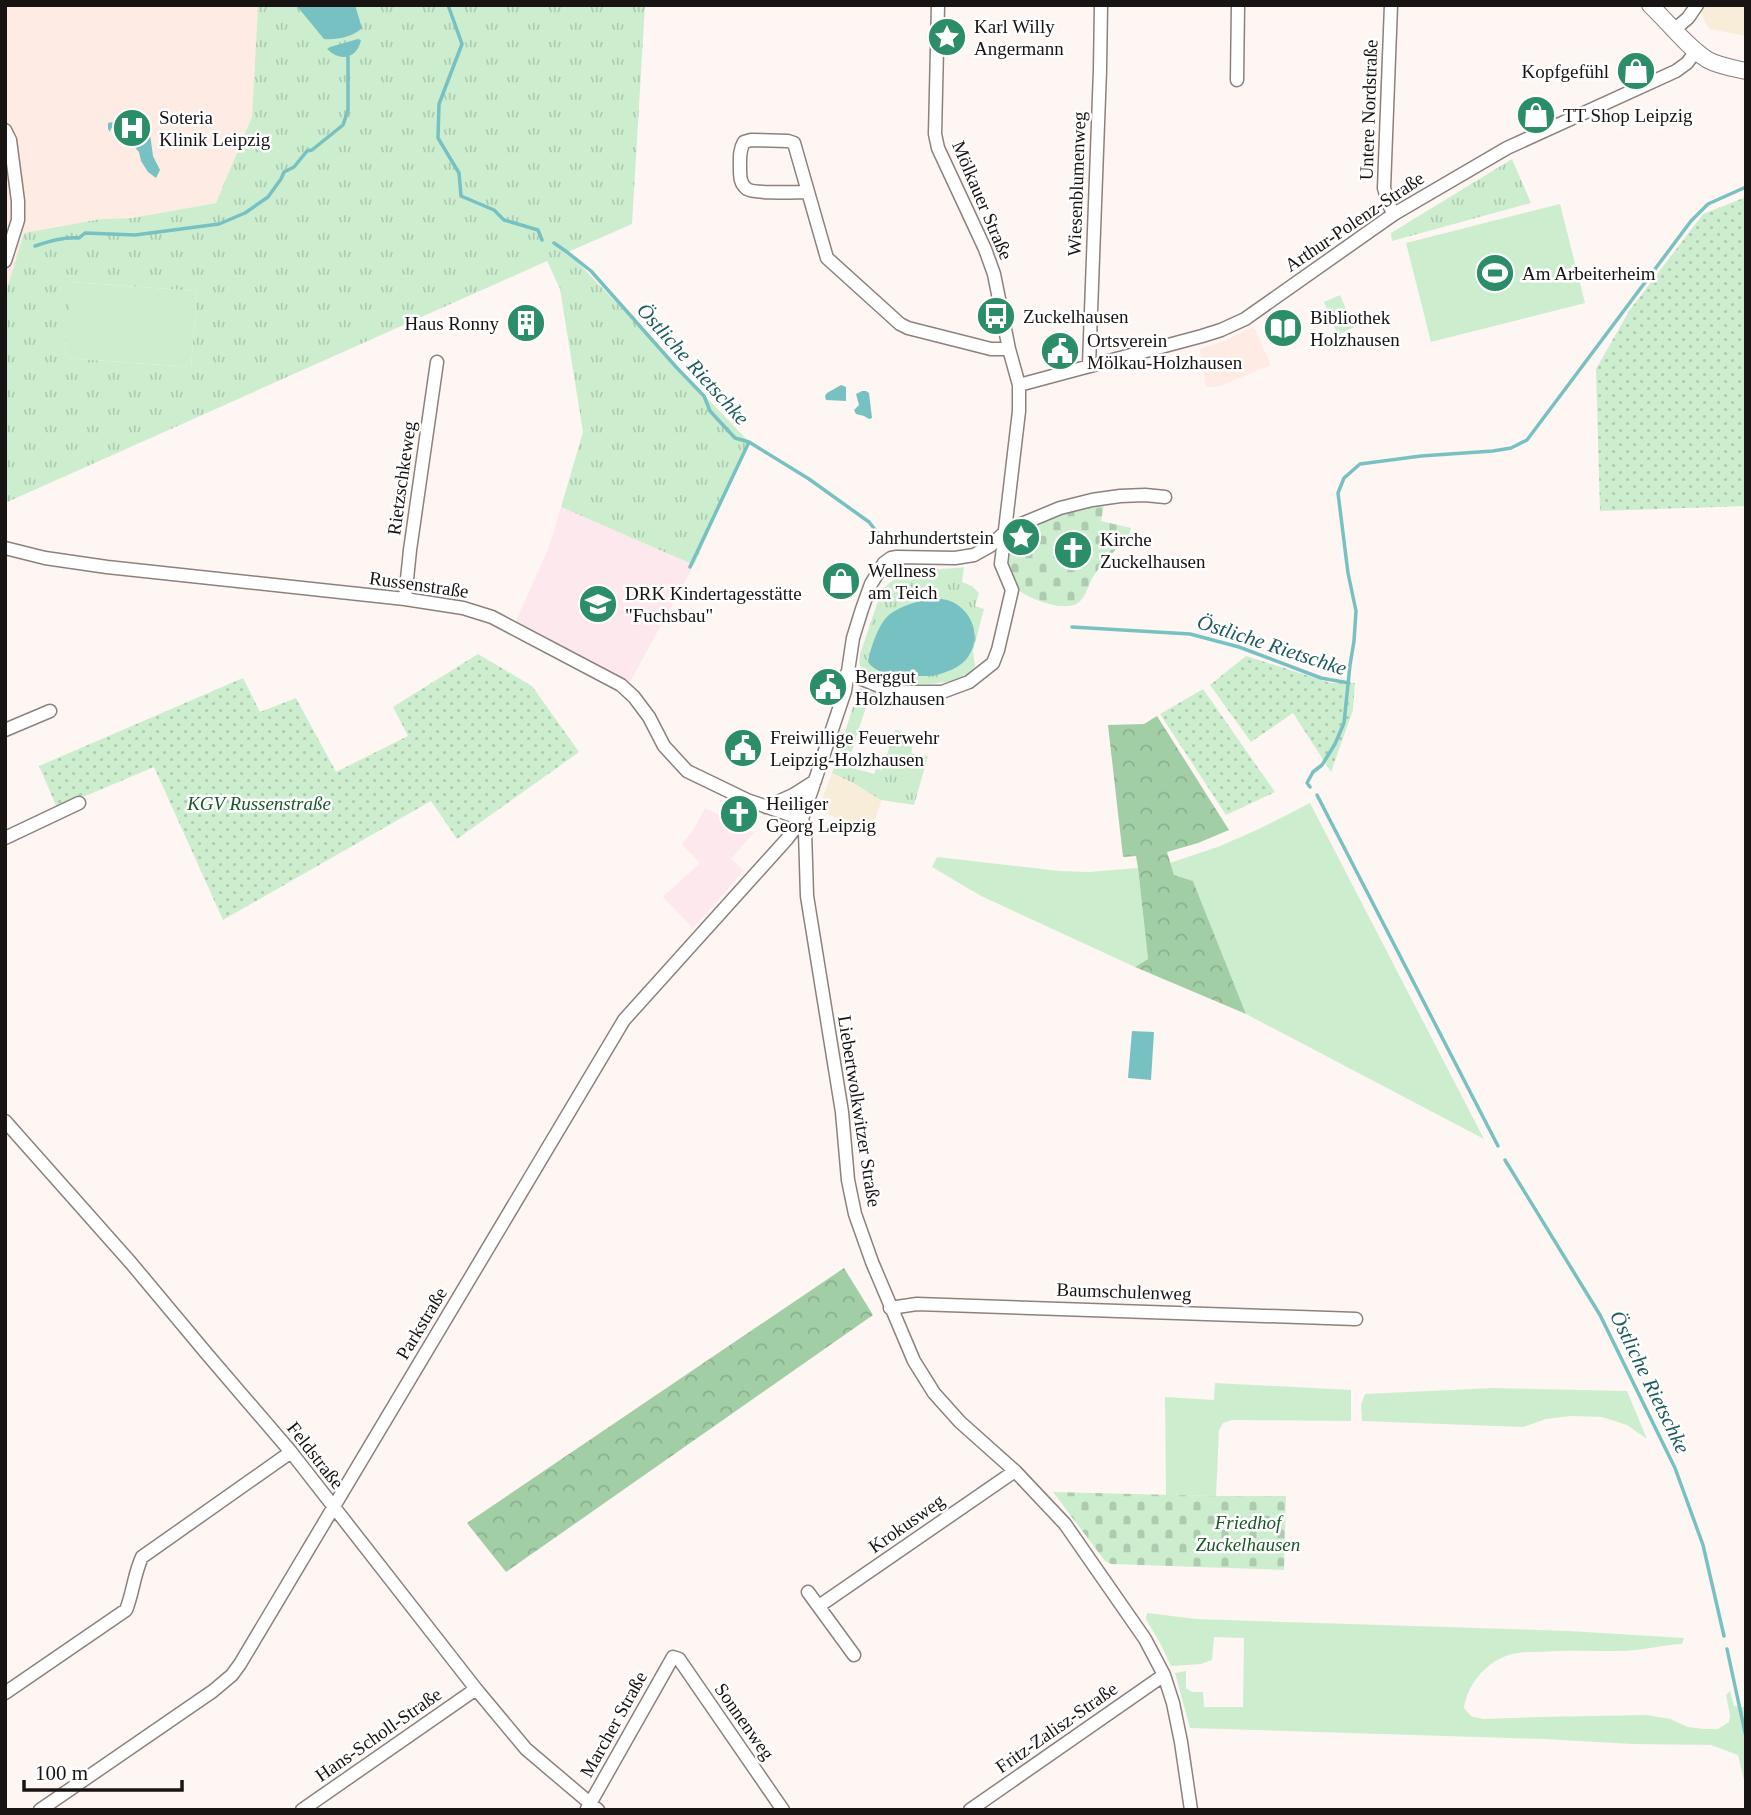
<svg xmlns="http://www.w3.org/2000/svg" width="1751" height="1815" font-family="Georgia,serif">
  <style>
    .commercial { fill: #f7edd8 }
    .built { fill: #feebe3 }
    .education { fill: #fde8ed }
    .grass { fill: #cceecf }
    .forest { fill: url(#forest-crowns) }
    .cemetery { fill: url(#cemetery-stones) }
    .park { fill: url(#park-tufts); fill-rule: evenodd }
    .garden { fill: url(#garden-dots) }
    .water { fill: #78c1c2 }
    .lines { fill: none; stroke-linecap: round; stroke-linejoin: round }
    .stream { stroke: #78c1c2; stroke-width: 3.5 }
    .minor-casing { stroke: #8b827d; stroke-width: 15 }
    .major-casing { stroke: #8b827d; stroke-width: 18 }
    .minor { stroke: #fff; stroke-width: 12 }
    .major { stroke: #fff; stroke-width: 16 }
    .labels { text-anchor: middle; stroke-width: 5; stroke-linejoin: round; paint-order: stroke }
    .poi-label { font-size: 19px; fill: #181413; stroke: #fff; text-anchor: start }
    .street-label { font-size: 19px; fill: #181413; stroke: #fff }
    .park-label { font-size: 19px; font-style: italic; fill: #185826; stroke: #fff }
    .water-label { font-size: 21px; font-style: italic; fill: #1d5b5c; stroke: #fff }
  </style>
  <defs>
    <pattern id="forest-crowns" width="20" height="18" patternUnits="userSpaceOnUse" patternTransform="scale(1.75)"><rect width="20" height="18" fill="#a2cea6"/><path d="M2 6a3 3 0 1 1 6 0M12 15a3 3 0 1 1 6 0" fill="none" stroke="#8bb08e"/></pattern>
    <pattern id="cemetery-stones" width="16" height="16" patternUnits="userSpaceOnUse" patternTransform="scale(1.75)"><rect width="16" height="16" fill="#cceecf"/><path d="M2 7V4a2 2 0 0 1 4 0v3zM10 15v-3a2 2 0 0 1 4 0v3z" fill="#aecbb1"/></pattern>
    <pattern id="park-tufts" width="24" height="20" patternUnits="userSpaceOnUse" patternTransform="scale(1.75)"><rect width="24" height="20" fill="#cceecf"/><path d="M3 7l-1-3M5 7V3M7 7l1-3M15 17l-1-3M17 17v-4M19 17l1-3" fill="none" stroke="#aecbb1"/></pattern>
    <pattern id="garden-dots" width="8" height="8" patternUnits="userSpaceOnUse" patternTransform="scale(1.75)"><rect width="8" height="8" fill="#cceecf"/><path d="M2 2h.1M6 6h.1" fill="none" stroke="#aecbb1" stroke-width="1.8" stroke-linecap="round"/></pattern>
  </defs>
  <rect width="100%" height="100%" fill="#fef6f2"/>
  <path class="commercial" d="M 1698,5 L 1746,5 L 1746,36 L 1710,29 L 1705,22 Z
    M 832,773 L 882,799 L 871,831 L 820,811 L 819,807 Z"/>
  <path class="built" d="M 5,5 L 258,5 L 252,117 L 216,203 L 132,218 L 101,219 L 25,233 L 5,295 Z
    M 1254,327 L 1271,365 L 1217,387 L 1206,387 L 1200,349 L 1224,341 Z"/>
  <path class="education" d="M 561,507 L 694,565 L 630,682 L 516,621 L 549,547 Z
    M 705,808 L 754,832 L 731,859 L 744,871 L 693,928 L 663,897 L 700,863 L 682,844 L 694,829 Z"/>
  <path class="grass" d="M 1560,204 L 1585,303 L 1431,342 L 1406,243 Z
    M 70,282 L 197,291 L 191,367 L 65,358 Z
    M 1340,295 L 1354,327 L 1338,335 L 1324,302 Z
    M 1310,803 L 1484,1139 L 1246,1014 L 1193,881 L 1174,875 L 1170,863 L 1220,846 L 1259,829 Z
    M 937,857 L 1059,871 L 1089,872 L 1138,868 L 1148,959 L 1135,967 L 981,896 L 932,867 Z
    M 1215,1383 L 1351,1390 L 1351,1421 L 1232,1420 L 1223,1423 L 1219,1430 L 1216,1496 L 1166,1495 L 1165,1397 L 1214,1400 Z
    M 1493,1388 L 1627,1391 L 1647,1439 L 1627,1425 L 1602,1417 L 1571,1416 L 1546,1419 L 1523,1427 L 1362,1421 L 1361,1405 L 1365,1394 Z
    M 1147,1613 L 1196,1619 L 1569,1631 L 1684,1638 L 1682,1644 C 1661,1645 1640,1651 1619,1651 C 1591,1651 1565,1650 1538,1652 C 1527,1652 1515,1652 1506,1656 C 1484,1664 1467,1686 1464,1708 L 1471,1716 L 1483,1719 L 1539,1717 L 1647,1715 L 1670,1719 L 1688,1727 L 1704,1729 L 1718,1729 L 1729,1722 L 1730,1715 L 1726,1695 L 1730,1691 L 1734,1706 L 1746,1707 L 1746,1789 L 1738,1755 L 1711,1745 L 1633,1744 L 1544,1739 L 1190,1728 L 1175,1673 L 1186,1671 L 1186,1688 L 1192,1692 L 1203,1692 L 1204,1707 L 1243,1707 L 1244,1638 L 1214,1637 L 1212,1660 L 1201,1664 L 1171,1666 L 1160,1643 L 1146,1619 Z"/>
  <path class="forest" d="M 1157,716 L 1229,830 L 1198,843 L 1167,852 L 1174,875 L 1193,881 L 1246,1014 L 1135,967 L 1148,959 L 1138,868 L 1136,856 L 1123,857 L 1108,725 L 1144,724 Z
    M 844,1268 L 873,1315 L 506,1572 L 467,1523 Z"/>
  <path class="cemetery" d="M 1098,502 L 1104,505 L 1101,521 L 1131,528 L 1129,534 C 1118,548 1104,561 1094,575 C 1088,584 1087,596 1078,603 C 1064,613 1024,598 1014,586 C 1002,570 1004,538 1021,528 C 1044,514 1073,509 1098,502 Z
    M 1053,1492 L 1216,1496 L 1286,1496 L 1284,1570 L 1111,1564 L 1105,1561 Z"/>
  <path class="park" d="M 258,5 L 645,5 L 632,224 L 568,252 L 749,442 L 694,565 L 561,507 L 583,432 L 560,289 L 547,261 L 5,503 L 5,295 L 24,233 L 101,219 L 132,218 L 216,203 L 252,117 ZM 71,282 L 197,291 L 191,367 L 65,358 Z
    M 1512,159 L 1531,203 L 1392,241 L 1391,233 Z
    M 964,567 L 962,582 L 972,586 L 979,593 L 975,606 L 984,609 L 973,651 L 975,667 C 956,692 892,684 866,676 C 859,669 859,664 860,654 L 881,592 C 899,566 936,571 964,567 Z
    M 859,688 L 894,699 L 891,707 L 868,701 L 849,759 L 856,761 L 853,768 L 874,774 L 876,769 L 882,770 L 895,730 L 915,735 L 911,753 L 928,756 L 914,805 L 881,800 L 853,783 L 832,773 Z"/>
  <path class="garden" d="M 1746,197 L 1746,506 L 1600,511 L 1596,369 L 1629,311 L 1703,214 Z
    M 478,654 L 532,686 L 579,752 L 457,839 L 431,801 L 223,920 L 154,767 L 57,808 L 39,766 L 243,678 L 260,712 L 296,698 L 336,772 L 408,736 L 393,707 Z
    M 1246,656 L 1331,683 L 1355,683 L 1353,710 L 1331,772 L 1293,713 L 1251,742 L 1210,685 Z
    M 1203,689 L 1275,792 L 1226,815 L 1160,714 Z"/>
  <path class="water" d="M 296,5 L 355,5 L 362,28 C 353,37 337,40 324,39 Z
    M 358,39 L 361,40 C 357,59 340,62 327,49 L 330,47 Z
    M 113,122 L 150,134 L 153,156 L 160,170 L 156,178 L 148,172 L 141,161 L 139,152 L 124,135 L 121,137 L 111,128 L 110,132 L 108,129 L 108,123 Z
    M 841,385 L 846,387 L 846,401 L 826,400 L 825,396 L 827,393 Z
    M 862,391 L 866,391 L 869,393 L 872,418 L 869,419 L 864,416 L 856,414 L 854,410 L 859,405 L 856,394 Z
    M 925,599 C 932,599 940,598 947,600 C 971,607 983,636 968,657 C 962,666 950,671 940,674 C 929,678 914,675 902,675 C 889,674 876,673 868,662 C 871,647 879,620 893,612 C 902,606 914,603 925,599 Z
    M 1132,1031 L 1154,1032 L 1151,1080 L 1128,1078 Z"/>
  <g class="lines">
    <path class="stream" d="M 448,5 L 462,44 L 439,104 L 438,138 L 459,173 L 461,196 L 494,210 L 504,220 L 538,230 L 542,240
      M 554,243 L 567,252 L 591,271 L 677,368 L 704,396 L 710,411 L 735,438 L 749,442 L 809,479 L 869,522 L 877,532 L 883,544
      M 35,246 C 50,241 63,237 79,238 L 85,233 L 135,235 L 219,224 L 245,213 L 268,197 L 281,179 L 284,172 L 294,167 L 307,151 L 312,150 L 343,125 L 348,110 L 348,57
      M 690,567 L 749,442
      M 1072,627 L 1190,634 L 1239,647 L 1321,678 L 1349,683
      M 1310,787 L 1307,783 L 1313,772 L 1322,765 L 1335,744 L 1344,723 L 1350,665 L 1354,641 L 1356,611 L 1348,573 L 1338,493 L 1344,478 L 1360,464 L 1421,456 L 1493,451 L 1511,448 L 1527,440 L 1691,221 L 1708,204 L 1746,187
      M 1317,795 L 1498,1146
      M 1505,1160 L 1600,1315 L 1675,1468 L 1703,1545 L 1724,1636
      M 1727,1649 L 1746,1737"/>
    <g class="minor-casing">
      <path id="minor" d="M 1391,5 L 1384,188 L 1389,205 L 1394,214
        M 1675,29 L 1688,18 L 1697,5
        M 1237,80 L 1238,5
        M 5,130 L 10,140 L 18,201 L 18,220 L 5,261
        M 807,192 C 796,192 755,194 747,189 C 740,184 740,176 740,169 C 740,159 739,150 744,142 L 751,140 L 788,141 L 794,143 L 827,258 L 900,324 L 908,328 L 991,349 L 1009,349
        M 1089,365 L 1100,70 L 1101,5
        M 1019,385 L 1202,336 L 1221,330 L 1245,319 L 1394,214 L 1507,148 L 1676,71 L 1687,63 L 1696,51
        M 5,548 L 45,558 L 107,567 L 405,599 L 463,608 L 492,617 L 621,685 L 634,697 L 649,717 L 664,746 L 687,771 L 747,800 L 802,819
        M 405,599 L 410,550 L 437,362
        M 847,673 L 884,688 L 905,692 L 942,692 L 969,682 L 993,663 L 998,650 L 1012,590 L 1001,564 L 1019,411 L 1019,385 L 1009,349 L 994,274 L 985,249 L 938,148 L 935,134 L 938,5
        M 5,730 L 50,711
        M 766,807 L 793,795 L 815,781
        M 802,819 L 805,831 L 807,896 L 842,1112 L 848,1180 L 855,1214 L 872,1262 L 914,1361 L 934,1393 L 960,1422 L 1015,1471 L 1065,1524 L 1145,1639 L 1164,1675 L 1173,1703 L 1181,1742 L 1191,1810
        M 5,838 L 79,803
        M 5,1121 L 131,1263 L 207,1354 L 291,1452 L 476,1689 L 526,1749 L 598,1810
        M 890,1308 L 917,1304 L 1356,1319
        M 808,1592 L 854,1655
        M 819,1606 L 1015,1471
        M 5,1693 L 126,1610 C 133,1593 134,1574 142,1557 L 291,1452
        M 587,1809 L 673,1657 L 679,1659 L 783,1810
        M 40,1810 L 213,1691 L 232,1675 L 240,1664 L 624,1020 L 787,839 L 802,819 L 806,807 L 845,691 L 853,638 L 862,609 L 871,584 L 884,563 L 891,558 L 897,557 L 955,558 L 974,555 L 990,546 L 1004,533 L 1019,525 L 1060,508 L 1092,500 L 1120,496 L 1145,495 L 1165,497
        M 302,1810 L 476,1689
        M 970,1810 L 1164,1675"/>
    </g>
    <g class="major-casing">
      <path id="major" d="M 1650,5 C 1668,22 1687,47 1708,60 C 1719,66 1733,68 1746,71"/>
    </g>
    <use href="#minor" class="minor"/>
    <use href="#major" class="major"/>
  </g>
  <defs>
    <g id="sight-disc" transform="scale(2.0125)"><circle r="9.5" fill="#2c8e68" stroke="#fff"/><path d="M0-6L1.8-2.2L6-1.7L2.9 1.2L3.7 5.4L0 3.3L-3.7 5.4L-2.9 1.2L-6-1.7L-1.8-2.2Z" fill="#fff"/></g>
    <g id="shop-disc" transform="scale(2.0125)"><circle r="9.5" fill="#2c8e68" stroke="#fff"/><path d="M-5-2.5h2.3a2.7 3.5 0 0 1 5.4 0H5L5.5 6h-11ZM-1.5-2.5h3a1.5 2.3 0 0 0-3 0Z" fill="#fff"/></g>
    <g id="hospital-disc" transform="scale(2.0125)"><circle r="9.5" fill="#2c8e68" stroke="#fff"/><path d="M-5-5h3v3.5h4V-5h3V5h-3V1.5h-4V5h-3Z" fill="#fff"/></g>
    <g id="stadium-disc" transform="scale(2.0125)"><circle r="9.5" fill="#2c8e68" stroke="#fff"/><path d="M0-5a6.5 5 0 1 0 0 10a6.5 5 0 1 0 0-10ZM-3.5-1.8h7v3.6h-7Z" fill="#fff"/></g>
    <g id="bus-disc" transform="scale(2.0125)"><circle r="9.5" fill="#2c8e68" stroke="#fff"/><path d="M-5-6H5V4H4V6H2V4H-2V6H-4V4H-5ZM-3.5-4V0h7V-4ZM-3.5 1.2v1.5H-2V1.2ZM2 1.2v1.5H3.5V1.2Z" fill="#fff"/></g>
    <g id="building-disc" transform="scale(2.0125)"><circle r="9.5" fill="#2c8e68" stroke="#fff"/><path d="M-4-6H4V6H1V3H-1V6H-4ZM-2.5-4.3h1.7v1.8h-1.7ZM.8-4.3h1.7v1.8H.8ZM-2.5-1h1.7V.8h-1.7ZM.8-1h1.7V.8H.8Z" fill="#fff"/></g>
    <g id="library-disc" transform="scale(2.0125)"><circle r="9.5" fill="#2c8e68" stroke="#fff"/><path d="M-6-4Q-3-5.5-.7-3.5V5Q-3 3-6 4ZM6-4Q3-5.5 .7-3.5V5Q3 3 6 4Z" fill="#fff"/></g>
    <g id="civic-disc" transform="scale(2.0125)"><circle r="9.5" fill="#2c8e68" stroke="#fff"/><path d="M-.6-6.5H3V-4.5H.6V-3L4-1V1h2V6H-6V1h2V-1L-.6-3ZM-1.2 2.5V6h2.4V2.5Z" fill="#fff"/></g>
    <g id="church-disc" transform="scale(2.0125)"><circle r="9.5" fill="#2c8e68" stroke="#fff"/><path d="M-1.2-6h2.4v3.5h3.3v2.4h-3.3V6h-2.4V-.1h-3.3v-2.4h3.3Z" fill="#fff"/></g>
    <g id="school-disc" transform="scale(2.0125)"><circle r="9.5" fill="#2c8e68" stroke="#fff"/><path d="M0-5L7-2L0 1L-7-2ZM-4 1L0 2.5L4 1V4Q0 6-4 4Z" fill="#fff"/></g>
  </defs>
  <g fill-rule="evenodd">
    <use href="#sight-disc" x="947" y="37"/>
    <use href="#shop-disc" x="1636" y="71"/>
    <use href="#shop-disc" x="1536" y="115"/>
    <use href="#hospital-disc" x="132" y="128"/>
    <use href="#stadium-disc" x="1495" y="273"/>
    <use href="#bus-disc" x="996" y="316"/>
    <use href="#building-disc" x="526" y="323"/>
    <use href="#library-disc" x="1283" y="328"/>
    <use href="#civic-disc" x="1060" y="351"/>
    <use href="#sight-disc" x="1021" y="537"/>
    <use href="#church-disc" x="1073" y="550"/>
    <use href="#shop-disc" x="841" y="581"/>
    <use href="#school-disc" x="598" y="604"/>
    <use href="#civic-disc" x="828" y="687"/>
    <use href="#civic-disc" x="743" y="748"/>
    <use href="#church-disc" x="739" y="814"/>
  </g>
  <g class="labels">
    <g class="poi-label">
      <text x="974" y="33">Karl Willy<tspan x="974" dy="22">Angermann</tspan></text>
      <text x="1609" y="78" text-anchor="end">Kopfgefühl</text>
      <text x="1563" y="122">TT Shop Leipzig</text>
      <text x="159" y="124">Soteria<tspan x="159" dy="22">Klinik Leipzig</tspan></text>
      <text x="1522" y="280">Am Arbeiterheim</text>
      <text x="1023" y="323">Zuckelhausen</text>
      <text x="1310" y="324">Bibliothek<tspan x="1310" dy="22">Holzhausen</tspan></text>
      <text x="499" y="330" text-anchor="end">Haus Ronny</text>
      <text x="1087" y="347">Ortsverein<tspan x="1087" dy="22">Mölkau-Holzhausen</tspan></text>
      <text x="994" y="544" text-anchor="end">Jahrhundertstein</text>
      <text x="1100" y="546">Kirche<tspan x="1100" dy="22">Zuckelhausen</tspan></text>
      <text x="868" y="577">Wellness<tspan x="868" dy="22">am Teich</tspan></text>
      <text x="625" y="600">DRK Kindertagesstätte<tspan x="625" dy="22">"Fuchsbau"</tspan></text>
      <text x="855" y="683">Berggut<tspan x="855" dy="22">Holzhausen</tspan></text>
      <text x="770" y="744">Freiwillige Feuerwehr<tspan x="770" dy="22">Leipzig-Holzhausen</tspan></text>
      <text x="766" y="810">Heiliger<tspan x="766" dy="22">Georg Leipzig</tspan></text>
    </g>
    <g class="street-label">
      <text transform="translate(1368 110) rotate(-88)" y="7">Untere Nordstraße</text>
      <text transform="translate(1076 184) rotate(-88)" y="7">Wiesenblumenweg</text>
      <text transform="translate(983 200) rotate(67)" y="7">Mölkauer Straße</text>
      <text transform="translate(1354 221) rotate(-34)" y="7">Arthur-Polenz-Straße</text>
      <text transform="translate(401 478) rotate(-82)" y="7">Rietzschkeweg</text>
      <text transform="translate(419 584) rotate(8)" y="7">Russenstraße</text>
      <text transform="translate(860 1111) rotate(81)" y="7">Liebertwolkwitzer Straße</text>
      <text transform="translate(1124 1291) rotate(2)" y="7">Baumschulenweg</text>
      <text transform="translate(421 1323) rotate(-59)" y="7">Parkstraße</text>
      <text transform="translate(316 1455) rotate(52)" y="7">Feldstraße</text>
      <text transform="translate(906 1523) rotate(-35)" y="7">Krokusweg</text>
      <text transform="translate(745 1721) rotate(55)" y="7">Sonnenweg</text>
      <text transform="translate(613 1724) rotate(-61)" y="7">Marcher Straße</text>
      <text transform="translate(1056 1727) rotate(-35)" y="7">Fritz-Zalisz-Straße</text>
      <text transform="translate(378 1734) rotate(-35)" y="7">Hans-Scholl-Straße</text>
    </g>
    <g class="park-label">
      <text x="259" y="810">KGV Russenstraße</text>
      <text x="1248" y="1529">Friedhof<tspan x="1248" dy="22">Zuckelhausen</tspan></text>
    </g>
    <g class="water-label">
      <text transform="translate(693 364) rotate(48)" y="7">Östliche Rietschke</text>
      <text transform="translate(1272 645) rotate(18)" y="7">Östliche Rietschke</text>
      <text transform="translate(1650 1382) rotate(64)" y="7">Östliche Rietschke</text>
    </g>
  </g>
  <rect width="1751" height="1815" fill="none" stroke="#181413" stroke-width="14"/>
  <path d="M24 1780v10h158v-10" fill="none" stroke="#181413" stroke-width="3.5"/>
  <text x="35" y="1780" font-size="21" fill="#181413" stroke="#ffffff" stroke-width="5" paint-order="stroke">100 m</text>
</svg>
